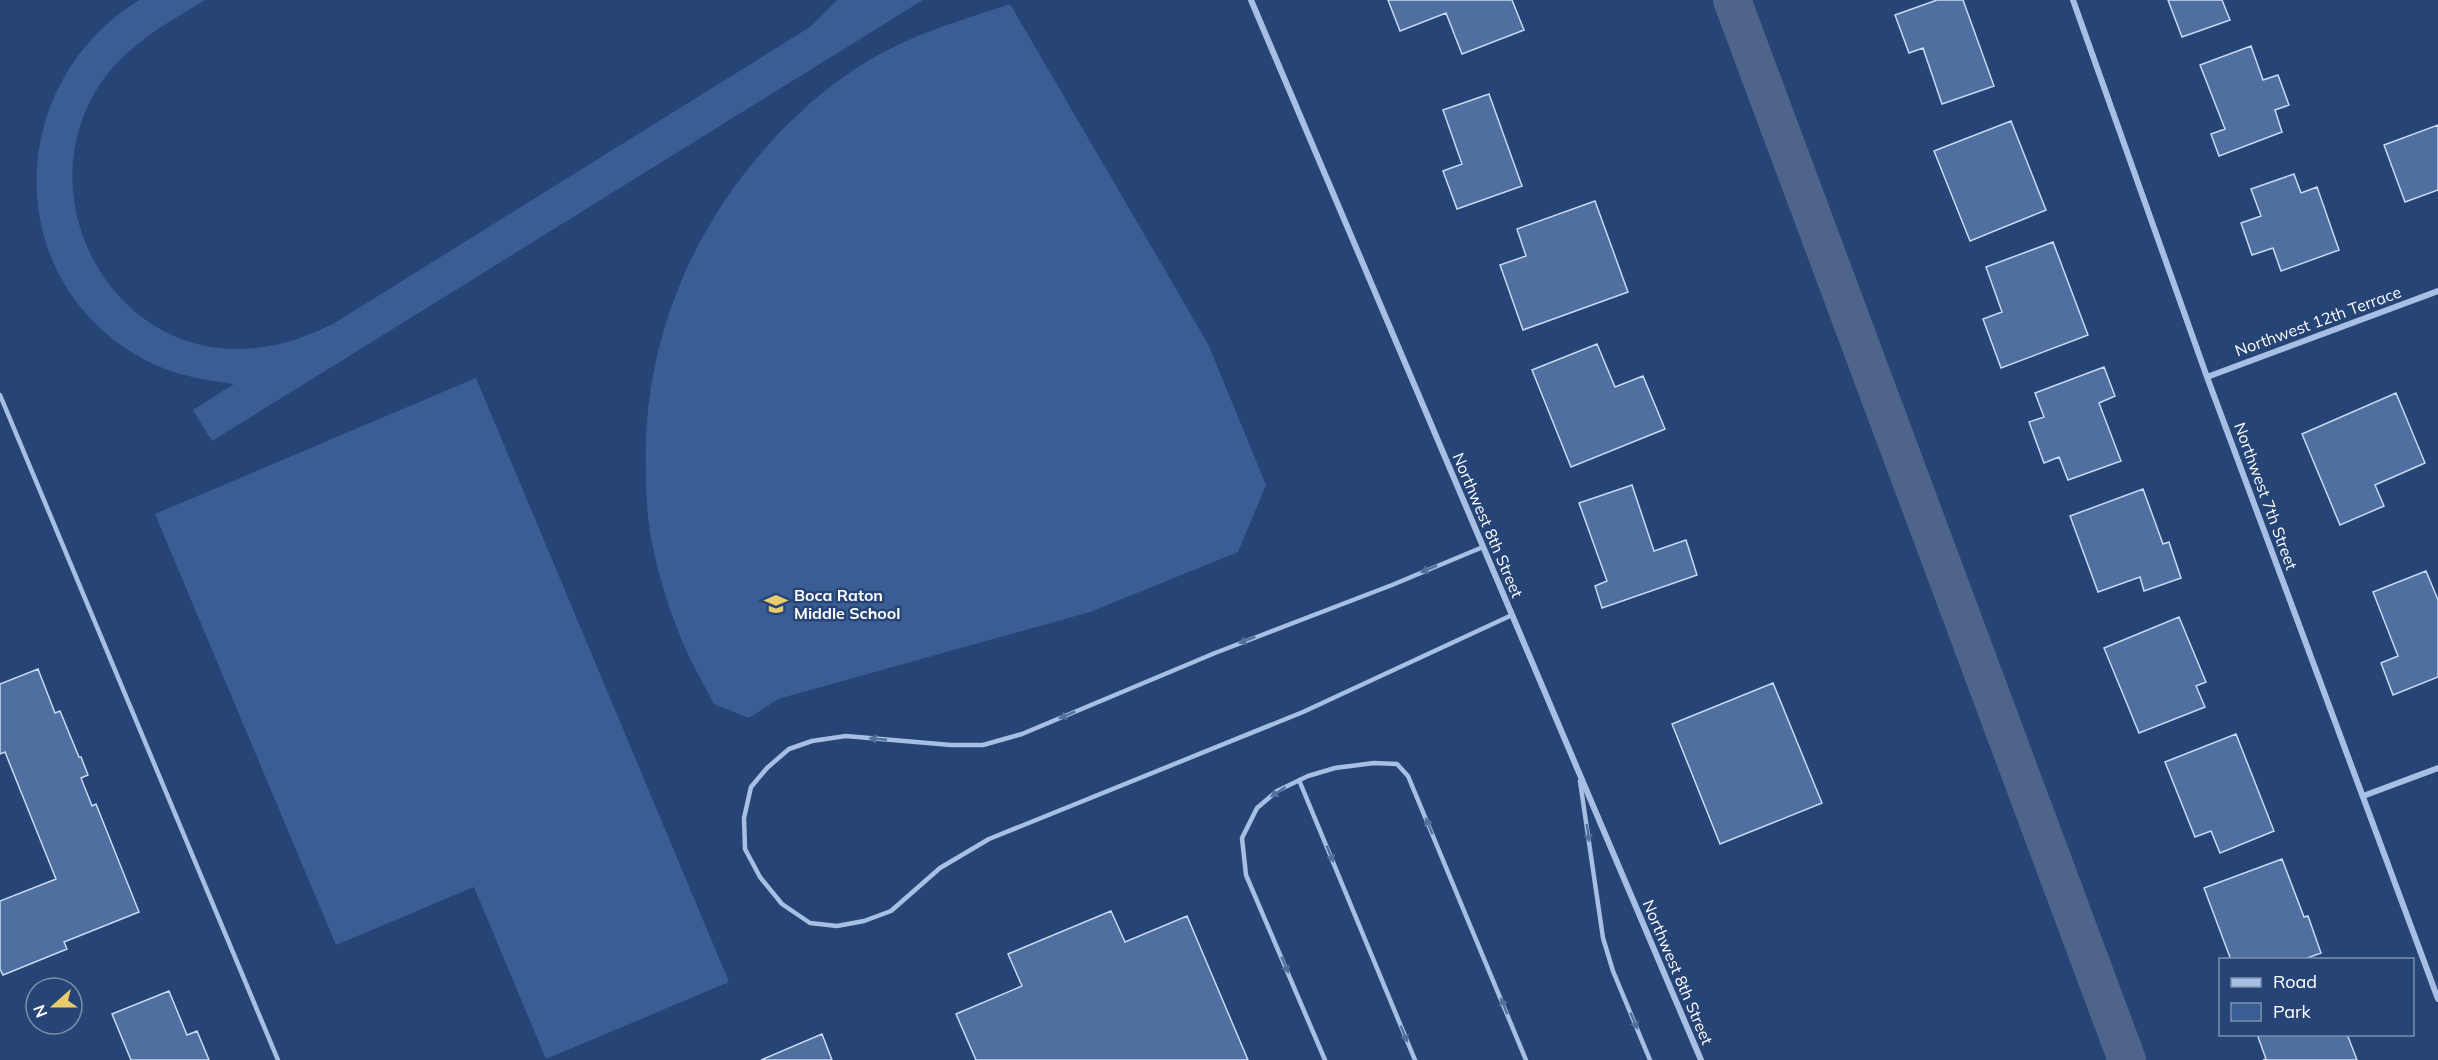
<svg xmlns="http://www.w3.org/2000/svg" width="2438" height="1060" font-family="Mulish,sans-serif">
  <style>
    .green { fill: #3a5e93 }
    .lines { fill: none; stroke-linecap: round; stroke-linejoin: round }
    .canal { stroke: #4e6589; stroke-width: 38 }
    .building { fill: #4e6f9f; stroke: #c9d9f2; stroke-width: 1.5 }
    .lane { stroke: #a7bfe2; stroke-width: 4.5 }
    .street { stroke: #a7bfe2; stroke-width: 6 }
    .oneway { fill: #53709c }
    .labels { text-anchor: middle; stroke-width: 5; stroke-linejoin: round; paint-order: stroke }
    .street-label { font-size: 16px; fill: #fff; stroke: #264576 }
    .poi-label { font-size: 16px; font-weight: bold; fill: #fff; stroke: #264576; text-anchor: start }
  </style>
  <rect width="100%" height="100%" fill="#264576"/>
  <path class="green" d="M 139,0 L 205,0 C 164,25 123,47 97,89 C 31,195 105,345 232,349 C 269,350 300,340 333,324 L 810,27 L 837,0 L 923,0 L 212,441 L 193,410 L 234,384 C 204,380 174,375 147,361 C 0,284 2,85 139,0 Z
    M 1010,4 L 1208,344 L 1266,485 L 1238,552 L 1090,612 L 778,699 L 749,718 L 714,704 C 703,683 692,664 683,643 C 670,613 660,580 653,548 C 648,525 646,500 646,476 C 641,351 687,234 771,142 C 804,106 844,72 888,50 C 926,30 969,18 1010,4 Z
    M 476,378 L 729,982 L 546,1059 L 474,887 L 336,945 L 155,514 Z"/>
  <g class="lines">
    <path class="canal" d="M 1732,0 L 2127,1060"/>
  </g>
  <path class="building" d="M 1388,0 L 1512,0 L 1524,30 L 1462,54 L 1446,13 L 1400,31 Z
    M 1937,0 L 1963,0 L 1994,86 L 1942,104 L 1923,48 L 1909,53 L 1895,15 Z
    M 2168,0 L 2222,0 L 2230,20 L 2182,37 Z
    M 2251,46 L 2263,80 L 2278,75 L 2289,105 L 2275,110 L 2282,132 L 2219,156 L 2211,134 L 2225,129 L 2200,65 Z
    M 1489,94 L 1522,186 L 1457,209 L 1443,171 L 1462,164 L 1443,110 Z
    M 2011,121 L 2046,210 L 1970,241 L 1934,151 Z
    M 2438,125 L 2438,190 L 2405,202 L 2384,145 Z
    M 2294,174 L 2301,193 L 2317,187 L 2339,250 L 2281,271 L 2273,248 L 2252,255 L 2241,223 L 2261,216 L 2251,189 Z
    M 1595,201 L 1628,292 L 1523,330 L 1500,265 L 1526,256 L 1517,229 Z
    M 2053,242 L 2088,335 L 2001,368 L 1983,319 L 2002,312 L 1986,267 Z
    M 1597,344 L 1615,387 L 1643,376 L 1665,429 L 1571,467 L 1532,370 Z
    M 2104,367 L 2115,396 L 2099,403 L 2121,461 L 2068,480 L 2059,457 L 2044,463 L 2029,422 L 2044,417 L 2035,393 Z
    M 2396,393 L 2425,463 L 2375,485 L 2384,506 L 2340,525 L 2302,434 Z
    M 1632,485 L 1654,551 L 1686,540 L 1697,575 L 1602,608 L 1595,586 L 1607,581 L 1579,503 Z
    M 2143,489 L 2163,544 L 2169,542 L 2181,578 L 2144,591 L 2140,577 L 2098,592 L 2070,516 Z
    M 2426,571 L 2438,600 L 2438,677 L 2393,695 L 2381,663 L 2398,656 L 2373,592 Z
    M 2179,617 L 2206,682 L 2196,686 L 2205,707 L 2139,733 L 2104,648 Z
    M 38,669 L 55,713 L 60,711 L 79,757 L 81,757 L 88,775 L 81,778 L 92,806 L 96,804 L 139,912 L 64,942 L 67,949 L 3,975 L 0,969 L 0,901 L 56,879 L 5,752 L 0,754 L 0,684 Z
    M 1773,683 L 1822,803 L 1720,844 L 1672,724 Z
    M 2236,734 L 2274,831 L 2220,853 L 2211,831 L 2195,837 L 2165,762 Z
    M 2282,859 L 2304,917 L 2308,916 L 2321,953 L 2302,960 L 2231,960 L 2204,888 Z
    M 1111,911 L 1125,942 L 1187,916 L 1248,1060 L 976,1060 L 956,1014 L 1022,986 L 1008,954 Z
    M 169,991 L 187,1035 L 197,1031 L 209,1060 L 131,1060 L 112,1014 Z
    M 822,1034 L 832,1060 L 761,1060 Z
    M 2257,1034 L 2347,1034 L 2357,1060 L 2263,1060 L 2266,1059 Z"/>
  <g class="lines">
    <path class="lane" d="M 0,395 L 278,1060
      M 1483,547 L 1392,585 L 1215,653 L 1022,734 L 983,745 L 951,745 L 846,736 L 812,741 L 789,749 L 767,768 L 751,787 L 744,818 L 745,849 L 760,877 L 782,904 L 810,923 L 837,926 L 864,921 L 891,911 L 940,868 L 989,839 L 1303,712 L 1512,615
      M 1299,780 L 1415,1060
      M 1580,781 L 1603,938 L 1613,971 L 1650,1060
      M 1325,1060 L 1246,875 L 1242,838 L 1257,808 L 1277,791 L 1308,776 L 1335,768 L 1374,763 L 1397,764 L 1408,776 L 1526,1060"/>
    <path class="street" d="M 1251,0 L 1701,1060
      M 2073,0 L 2207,377 L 2438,999
      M 2207,377 L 2438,291
      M 2363,796 L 2438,768"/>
  </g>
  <defs><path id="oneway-solid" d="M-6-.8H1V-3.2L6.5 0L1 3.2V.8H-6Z" transform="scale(1.5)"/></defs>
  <g class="oneway">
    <use href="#oneway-solid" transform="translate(1429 569) rotate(157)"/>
    <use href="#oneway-solid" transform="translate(1247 640) rotate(159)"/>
    <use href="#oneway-solid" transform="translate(1067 715) rotate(157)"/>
    <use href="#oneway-solid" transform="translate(878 739) rotate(-175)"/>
    <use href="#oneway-solid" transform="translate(1278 792) rotate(147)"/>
    <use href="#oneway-solid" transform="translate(1429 826) rotate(-113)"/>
    <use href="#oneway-solid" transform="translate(1588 833) rotate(82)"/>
    <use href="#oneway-solid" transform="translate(1330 854) rotate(68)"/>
    <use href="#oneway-solid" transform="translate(1285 965) rotate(67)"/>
    <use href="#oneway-solid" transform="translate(1504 1006) rotate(-112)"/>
    <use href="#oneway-solid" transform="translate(1634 1021) rotate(67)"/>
    <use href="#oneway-solid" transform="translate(1404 1034) rotate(68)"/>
  </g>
  <defs>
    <g id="school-bare" transform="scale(1.8)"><path d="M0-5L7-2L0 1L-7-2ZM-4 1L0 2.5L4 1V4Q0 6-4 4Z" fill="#eacc6c" stroke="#264576" stroke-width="2.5" paint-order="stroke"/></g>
  </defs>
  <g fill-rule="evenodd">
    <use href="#school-bare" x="776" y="604"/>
  </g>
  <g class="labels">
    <g class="street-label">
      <text transform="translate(2318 321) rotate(-20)" y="6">Northwest 12th Terrace</text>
      <text transform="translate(2266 496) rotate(70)" y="6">Northwest 7th Street</text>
      <text transform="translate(1488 525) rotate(67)" y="6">Northwest 8th Street</text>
      <text transform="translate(1678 972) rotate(67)" y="6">Northwest 8th Street</text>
    </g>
    <g class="poi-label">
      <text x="794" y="601">Boca Raton<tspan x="794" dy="18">Middle School</tspan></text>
    </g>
  </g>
  <rect x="2219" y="958" width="195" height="78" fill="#264576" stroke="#7d8fad" stroke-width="1.5"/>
  <rect x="2231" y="978" width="30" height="9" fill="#a7bfe2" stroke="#7d8fad" stroke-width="1.5"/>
  <text x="2273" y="988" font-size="18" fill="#ffffff">Road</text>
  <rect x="2231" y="1003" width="30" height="18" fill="#3a5e93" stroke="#7d8fad" stroke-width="1.5"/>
  <text x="2273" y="1018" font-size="18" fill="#ffffff">Park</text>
  <g transform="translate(54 1006) rotate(249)"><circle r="28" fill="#264576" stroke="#7d8fad" stroke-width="1.5"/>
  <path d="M0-4.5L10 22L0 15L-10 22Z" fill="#eacc6c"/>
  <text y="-9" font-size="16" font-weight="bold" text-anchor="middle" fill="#ffffff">N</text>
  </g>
</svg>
